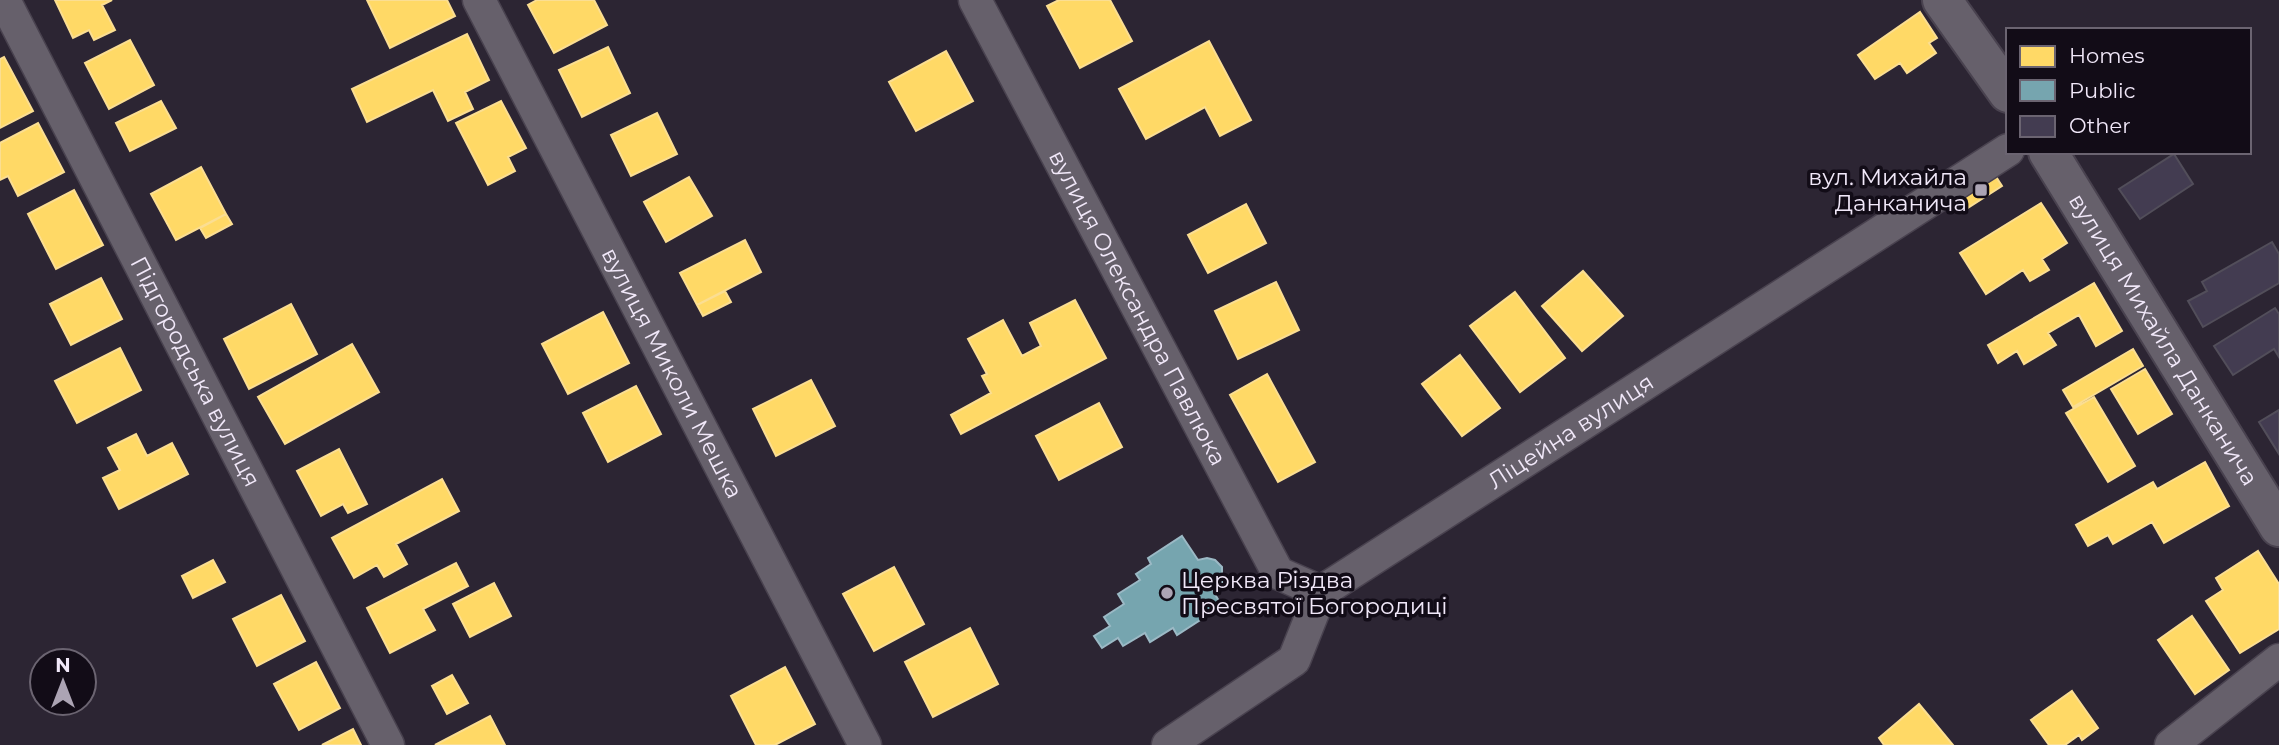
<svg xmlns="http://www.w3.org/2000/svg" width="2279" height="745" font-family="Montserrat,sans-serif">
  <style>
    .homes { fill: #ffd966; stroke: #fbde92; stroke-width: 2 }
    .public { fill: #76a5af; stroke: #9bb9c5; stroke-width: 2 }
    .building { fill: #433c51; stroke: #524e5a; stroke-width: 2 }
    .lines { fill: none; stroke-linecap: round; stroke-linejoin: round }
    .minor-casing { stroke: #49424f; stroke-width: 35 }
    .tertiary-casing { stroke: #49424f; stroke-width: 42 }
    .minor { stroke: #66606b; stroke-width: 32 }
    .tertiary { stroke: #66606b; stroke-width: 38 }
    .poi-dot { fill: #aca4b4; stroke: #120c17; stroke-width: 2.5 }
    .labels { text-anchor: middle; stroke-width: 7; stroke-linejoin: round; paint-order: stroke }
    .poi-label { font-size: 23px; fill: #f1e8f9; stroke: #120c17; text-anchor: end }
    .street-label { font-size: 23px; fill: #f1e8f9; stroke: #120c17 }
  </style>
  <rect width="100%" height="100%" fill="#2c2533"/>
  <path class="homes" d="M 55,0 L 112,0 L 102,5 L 115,30 L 94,40 L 89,30 L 73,38 Z
    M 367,0 L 447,0 L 455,16 L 390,48 Z
    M 537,0 L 594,0 L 607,25 L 554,53 L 528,5 Z
    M 1059,0 L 1110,0 L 1132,41 L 1080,68 L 1047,6 Z
    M 1920,12 L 1937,38 L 1929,43 L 1936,53 L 1907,73 L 1900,63 L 1875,79 L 1858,55 Z
    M 467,34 L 489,80 L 465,92 L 473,109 L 448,121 L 433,90 L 367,122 L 352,89 Z
    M 130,40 L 154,85 L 109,109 L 85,63 Z
    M 1209,41 L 1251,120 L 1220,136 L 1205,107 L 1146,139 L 1119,89 Z
    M 608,47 L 630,93 L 582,117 L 559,70 Z
    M 946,51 L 973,101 L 916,131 L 889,82 Z
    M 4,57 L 33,111 L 0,128 L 0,59 Z
    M 161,101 L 176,128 L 130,151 L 116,123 Z
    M 501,101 L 526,148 L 508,157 L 515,171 L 488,185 L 456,123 Z
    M 657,113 L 677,154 L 631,176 L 611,135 Z
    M 38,123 L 64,172 L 18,196 L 8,176 L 0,180 L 0,143 Z
    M 201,167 L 226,214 L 176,240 L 151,194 Z
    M 1993,172 L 2002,186 L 1966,209 L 1957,195 Z
    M 689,177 L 712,216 L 666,242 L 644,202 Z
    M 74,190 L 103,245 L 56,269 L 28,214 Z
    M 2041,203 L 2067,243 L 2042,259 L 2049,270 L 2030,281 L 2023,270 L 1986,294 L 1960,253 Z
    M 1246,204 L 1266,243 L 1208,273 L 1188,235 Z
    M 226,214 L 232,224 L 206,238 L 200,228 Z
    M 745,240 L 761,272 L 697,305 L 680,273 Z
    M 1583,271 L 1623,316 L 1582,351 L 1542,306 Z
    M 101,278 L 122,319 L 71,345 L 50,304 Z
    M 1276,282 L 1299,330 L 1238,359 L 1215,311 Z
    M 2094,283 L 2122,331 L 2096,346 L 2079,315 L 2048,333 L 2056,345 L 2024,364 L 2017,351 L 1998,363 L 1988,345 Z
    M 725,291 L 731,302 L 703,316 L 697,305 Z
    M 1515,292 L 1565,358 L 1520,392 L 1470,326 Z
    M 1075,300 L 1106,358 L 961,434 L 951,415 L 991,393 L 982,376 L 987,374 L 968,339 L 1003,320 L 1022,356 L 1041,346 L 1030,323 Z
    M 291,304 L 317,354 L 249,389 L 224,339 Z
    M 603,312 L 629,363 L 568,394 L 542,344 Z
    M 352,344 L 379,392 L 285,444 L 258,397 Z
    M 120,348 L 141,390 L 77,423 L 55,381 Z
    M 2133,349 L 2143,366 L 2073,407 L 2063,390 Z
    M 1460,355 L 1500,408 L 1462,436 L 1422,384 Z
    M 2145,369 L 2172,414 L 2138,434 L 2111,389 Z
    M 1267,374 L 1315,462 L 1278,482 L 1230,395 Z
    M 811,380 L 835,426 L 776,456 L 753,409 Z
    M 636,386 L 661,434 L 608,462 L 583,413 Z
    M 2094,397 L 2135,466 L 2108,482 L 2066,413 Z
    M 1099,403 L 1122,447 L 1059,480 L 1036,436 Z
    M 136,434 L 147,456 L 172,443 L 188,474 L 119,509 L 103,478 L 120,470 L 108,448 Z
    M 339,449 L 367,504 L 348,513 L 343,504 L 321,516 L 297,471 Z
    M 2205,462 L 2229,506 L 2164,543 L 2152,522 L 2113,544 L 2108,535 L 2088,546 L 2076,525 L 2153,482 L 2157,489 Z
    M 442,479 L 459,511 L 396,544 L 407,564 L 384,577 L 377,565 L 354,578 L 332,538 Z
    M 2258,551 L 2279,584 L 2279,629 L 2240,653 L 2206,601 L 2223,590 L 2216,578 Z
    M 213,560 L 225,582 L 193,598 L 182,576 Z
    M 456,563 L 468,586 L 423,609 L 435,630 L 390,653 L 367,608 Z
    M 894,567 L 924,624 L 874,651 L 843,594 Z
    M 494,583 L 511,616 L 470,637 L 453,604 Z
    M 281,595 L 305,641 L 257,666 L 233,619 Z
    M 2192,616 L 2229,670 L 2195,694 L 2158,640 Z
    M 970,628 L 998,684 L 933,717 L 905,662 Z
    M 316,662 L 340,708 L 299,730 L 274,684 Z
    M 785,667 L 815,724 L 775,745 L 756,745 L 731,696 Z
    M 452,675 L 468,703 L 447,714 L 432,686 Z
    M 2072,691 L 2098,728 L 2082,740 L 2079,735 L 2065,745 L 2049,745 L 2031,720 Z
    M 1919,704 L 1953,745 L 1884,745 L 1879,738 Z
    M 490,716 L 505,745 L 435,745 Z
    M 353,729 L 361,745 L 322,745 Z"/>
  <path class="public" d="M 1182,536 L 1198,560 L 1207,558 L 1215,560 L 1222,567 L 1222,585 L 1213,591 L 1222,606 L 1177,635 L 1173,628 L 1150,642 L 1145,633 L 1123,646 L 1118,638 L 1102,648 L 1094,636 L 1110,626 L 1104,617 L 1124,604 L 1118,594 L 1140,580 L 1136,574 L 1151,564 L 1148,558 Z"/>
  <path class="building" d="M 2174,154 L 2193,184 L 2140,219 L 2119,189 Z
    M 2272,242 L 2279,254 L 2279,283 L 2203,327 L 2188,301 L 2207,291 L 2202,282 Z
    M 2275,308 L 2279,314 L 2279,357 L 2274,349 L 2233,375 L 2214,346 Z
    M 2279,410 L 2279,454 L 2259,422 Z"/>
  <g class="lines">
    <g class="minor-casing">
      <g id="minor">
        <path id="s1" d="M 4,0 L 388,745"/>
        <path id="s2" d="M 479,0 L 865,745"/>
        <path id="s3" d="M 975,0 L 1278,573 L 1321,592"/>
        <path id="s4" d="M 1168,745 L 1294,660 L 1321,592 L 2008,150"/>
        <path d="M 2171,745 L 2279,660"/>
      </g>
    </g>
    <g class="tertiary-casing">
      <g id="tertiary">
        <path d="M 1942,0 L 2008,93"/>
        <path id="s5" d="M 2048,152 L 2279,527"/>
      </g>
    </g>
    <use href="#minor" class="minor"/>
    <use href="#tertiary" class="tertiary"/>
  </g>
  <g class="poi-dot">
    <rect x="1974" y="183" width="14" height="14" rx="3.5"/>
    <circle cx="1167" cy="593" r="7"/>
  </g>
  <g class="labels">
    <g class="poi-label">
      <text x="1967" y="185">вул. Михайла<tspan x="1967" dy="26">Данканича</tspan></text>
      <text x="1181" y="588" text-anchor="start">Церква Різдва<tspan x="1181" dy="26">Пресвятої Богородиці</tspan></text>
    </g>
    <g class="street-label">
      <text dy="8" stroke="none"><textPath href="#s3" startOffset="348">вулиця Олександра Павлюка</textPath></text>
      <text dy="8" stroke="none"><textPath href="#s5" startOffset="220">вулиця Михайла Данканича</textPath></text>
      <text dy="8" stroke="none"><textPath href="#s1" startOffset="418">Підгородська вулиця</textPath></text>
      <text dy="8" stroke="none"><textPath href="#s2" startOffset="420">вулиця Миколи Мешка</textPath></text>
      <text dy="8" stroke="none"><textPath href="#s4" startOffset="522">Ліцейна вулиця</textPath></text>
    </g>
  </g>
  <rect x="2006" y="28" width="245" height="126" fill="#120c17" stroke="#6b6471" stroke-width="2"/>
  <rect x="2020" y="46" width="35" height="21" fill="#ffd966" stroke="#6b6471" stroke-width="2"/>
  <text x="2069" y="63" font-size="21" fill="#f1e8f9">Homes</text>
  <rect x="2020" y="80" width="35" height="21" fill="#76a5af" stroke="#6b6471" stroke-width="2"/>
  <text x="2069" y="98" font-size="21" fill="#f1e8f9">Public</text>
  <rect x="2020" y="116" width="35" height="21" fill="#433c51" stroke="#6b6471" stroke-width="2"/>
  <text x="2069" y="133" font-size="21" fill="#f1e8f9">Other</text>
  <g transform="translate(63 682)"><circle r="33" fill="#120c17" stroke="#6b6471" stroke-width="2"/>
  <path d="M0-5L12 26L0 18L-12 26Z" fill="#aca4b4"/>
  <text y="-10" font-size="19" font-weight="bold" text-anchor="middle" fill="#f1e8f9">N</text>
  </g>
</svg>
